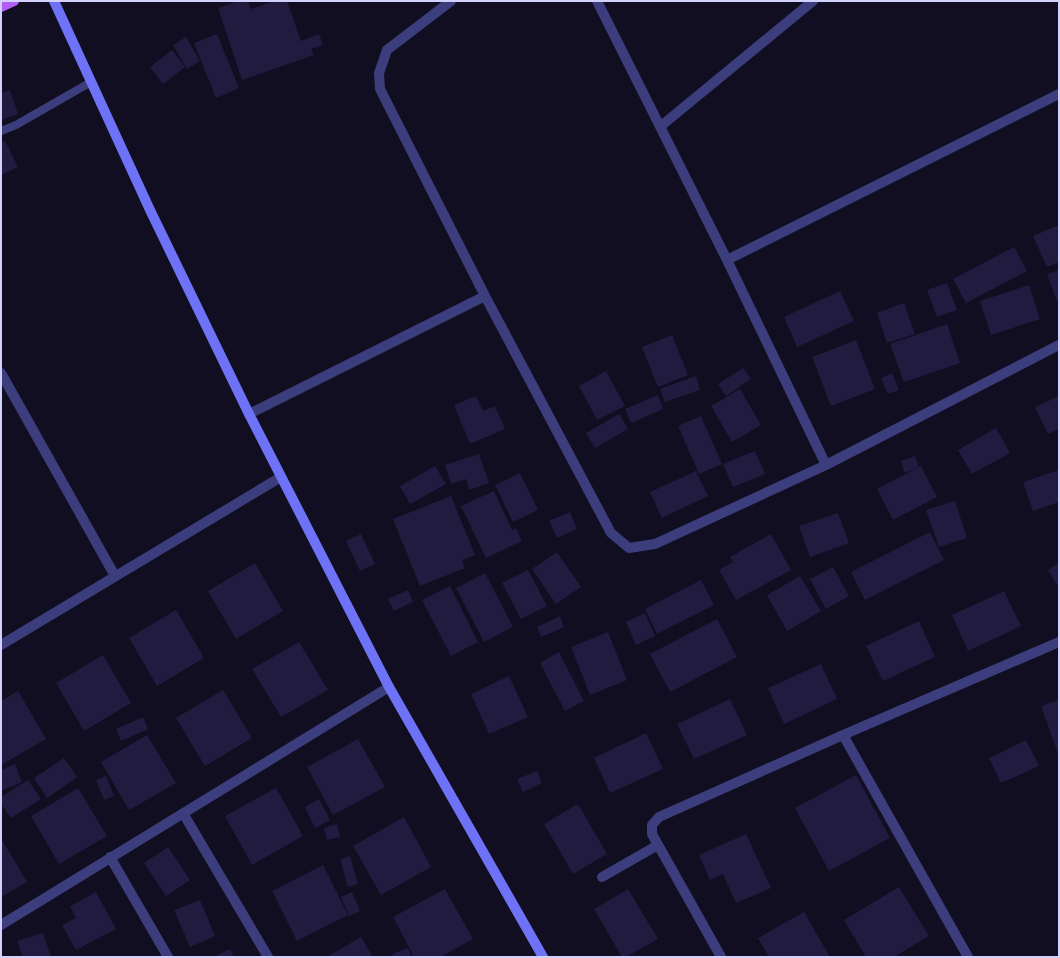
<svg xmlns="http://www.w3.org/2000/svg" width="1060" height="958" font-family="'Fira Sans Condensed',sans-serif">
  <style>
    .building { fill: #211b40 }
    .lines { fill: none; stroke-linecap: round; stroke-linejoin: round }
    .lane { stroke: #3c3d7c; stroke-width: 8 }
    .street { stroke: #3c3d7c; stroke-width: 10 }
    .secondary { stroke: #6d72f6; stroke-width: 10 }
    .primary { stroke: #b45ef6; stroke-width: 10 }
  </style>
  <rect width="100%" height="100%" fill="#100e20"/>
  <path class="building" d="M 238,1 L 248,1 L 251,9 L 275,1 L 287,1 L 301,41 L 319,34 L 323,45 L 311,49 L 314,55 L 242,80 L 218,8 Z
    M 217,34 L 239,88 L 216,98 L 194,43 Z
    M 186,37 L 200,61 L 187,69 L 173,45 Z
    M 172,50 L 185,67 L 163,84 L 150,67 Z
    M 10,90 L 18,114 L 1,120 L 1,93 Z
    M 5,141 L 18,167 L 1,175 L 1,143 Z
    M 1059,225 L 1059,262 L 1047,267 L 1033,236 Z
    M 1014,247 L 1027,271 L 966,303 L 953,279 Z
    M 1059,270 L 1059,306 L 1047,274 Z
    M 947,283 L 957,310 L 937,317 L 927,290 Z
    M 1029,285 L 1040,319 L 991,335 L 980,301 Z
    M 840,291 L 854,321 L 797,347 L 784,317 Z
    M 904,303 L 915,334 L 887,343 L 877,313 Z
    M 947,324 L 960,363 L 904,382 L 890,344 Z
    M 672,335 L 688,375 L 658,387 L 642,347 Z
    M 856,340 L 875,389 L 831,406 L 812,357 Z
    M 743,368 L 751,379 L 726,396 L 718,384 Z
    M 606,371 L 625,406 L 597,420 L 579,386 Z
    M 892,373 L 899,390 L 888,394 L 881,378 Z
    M 696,376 L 700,390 L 665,402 L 660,389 Z
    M 740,389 L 761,425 L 732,442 L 711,406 Z
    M 658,395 L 663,409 L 631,423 L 625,409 Z
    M 476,396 L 483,411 L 495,406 L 505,429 L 470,444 L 454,405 Z
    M 1059,396 L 1059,429 L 1048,434 L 1035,407 Z
    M 619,414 L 628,429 L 595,448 L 586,433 Z
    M 701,416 L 722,464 L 699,474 L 678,426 Z
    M 996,428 L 1010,453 L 972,474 L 958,450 Z
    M 755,451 L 765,474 L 733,487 L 723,464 Z
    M 479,454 L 489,483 L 469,490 L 466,479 L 451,484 L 445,465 Z
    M 915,456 L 919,467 L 905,473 L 901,461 Z
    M 435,466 L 446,484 L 410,504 L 400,486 Z
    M 921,466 L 937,497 L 893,520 L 877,489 Z
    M 1059,470 L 1059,502 L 1033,511 L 1023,482 Z
    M 696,471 L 708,496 L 662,518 L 650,492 Z
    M 520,473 L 538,510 L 513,522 L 495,485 Z
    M 494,491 L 512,530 L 516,528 L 522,541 L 486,558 L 461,506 Z
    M 451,496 L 475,555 L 462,560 L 465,568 L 420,586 L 393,519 Z
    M 955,501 L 967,538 L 939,547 L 926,510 Z
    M 570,512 L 577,529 L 557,538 L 549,521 Z
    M 838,513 L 849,543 L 810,557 L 799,526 Z
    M 930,532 L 944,560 L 865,600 L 851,572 Z
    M 361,534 L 375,564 L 360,571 L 346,541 Z
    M 771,534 L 791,570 L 736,600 L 719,570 L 733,562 L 730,557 Z
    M 557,552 L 581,587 L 556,604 L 532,569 Z
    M 255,563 L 283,611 L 236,639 L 208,591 Z
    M 1059,563 L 1059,588 L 1048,570 Z
    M 833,567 L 849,596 L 826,609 L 810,579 Z
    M 528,570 L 547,606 L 521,619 L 502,583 Z
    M 485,573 L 513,627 L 484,642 L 456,588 Z
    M 800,576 L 821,611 L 787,631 L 767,595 Z
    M 701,580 L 714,605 L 657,634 L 645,609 Z
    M 450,586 L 478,642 L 451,656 L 422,600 Z
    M 408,590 L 413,602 L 394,611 L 388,599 Z
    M 1004,591 L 1021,626 L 968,651 L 952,615 Z
    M 176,610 L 204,658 L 157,686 L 129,638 Z
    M 645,613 L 655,636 L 636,645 L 626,622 Z
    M 560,616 L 564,627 L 541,637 L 537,627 Z
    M 717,619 L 737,657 L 670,692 L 650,654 Z
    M 919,621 L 935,657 L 883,681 L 866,646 Z
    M 608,632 L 627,680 L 590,695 L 571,647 Z
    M 299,642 L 328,690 L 281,717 L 252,669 Z
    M 559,652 L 584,701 L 565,711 L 540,663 Z
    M 103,655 L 131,703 L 84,731 L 56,683 Z
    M 821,664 L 837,699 L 784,724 L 768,688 Z
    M 509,676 L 528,717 L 489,734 L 471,694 Z
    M 223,690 L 252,738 L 205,766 L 176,718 Z
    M 18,691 L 46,739 L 1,765 L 1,701 Z
    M 730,699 L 747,735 L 694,759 L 677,724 Z
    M 1059,700 L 1059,756 L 1041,706 Z
    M 143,717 L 148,729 L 121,741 L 116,729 Z
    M 646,733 L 663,769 L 610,793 L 594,758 Z
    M 147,735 L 176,783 L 129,810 L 101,762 Z
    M 358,739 L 385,787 L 333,815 L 307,767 Z
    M 1026,740 L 1039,766 L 1001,783 L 989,758 Z
    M 64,758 L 77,777 L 47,798 L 34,778 Z
    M 15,764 L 22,782 L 1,791 L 1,770 Z
    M 537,771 L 542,783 L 523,792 L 517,779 Z
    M 856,775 L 890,838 L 829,871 L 795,808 Z
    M 106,776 L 114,796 L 104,800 L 96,780 Z
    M 28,780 L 41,799 L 11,818 L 1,804 L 1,797 Z
    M 78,788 L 107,836 L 59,864 L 31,816 Z
    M 276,788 L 303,836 L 252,865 L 225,816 Z
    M 319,799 L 330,820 L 315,828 L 305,807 Z
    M 578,804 L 607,854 L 573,874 L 544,824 Z
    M 404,817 L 431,867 L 381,895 L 353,846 Z
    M 337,824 L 340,837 L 327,840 L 324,828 Z
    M 746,834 L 771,888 L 736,903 L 723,874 L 710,880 L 699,855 Z
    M 1,838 L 27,882 L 1,897 Z
    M 168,847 L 190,880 L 166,896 L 144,863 Z
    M 350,856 L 358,884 L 348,887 L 340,859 Z
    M 323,865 L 348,915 L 297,941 L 272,891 Z
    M 899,887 L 929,936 L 894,957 L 866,957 L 844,920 Z
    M 445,889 L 473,939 L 440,957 L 414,957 L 393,917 Z
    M 628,889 L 658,939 L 626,957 L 622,957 L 594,909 Z
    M 96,892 L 116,929 L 76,950 L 62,925 L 76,918 L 70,906 Z
    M 352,892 L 360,911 L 349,916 L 341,897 Z
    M 200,900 L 215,936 L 190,947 L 174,910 Z
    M 804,912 L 830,957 L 769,957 L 758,938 Z
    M 43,933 L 51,957 L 23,957 L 17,941 Z
    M 361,937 L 373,957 L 327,957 Z
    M 408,948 L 412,957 L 394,957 L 392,954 Z
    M 230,949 L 234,957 L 213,957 Z"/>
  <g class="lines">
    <path class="lane" d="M 1,131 L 16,125 L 91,82"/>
    <path class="street" d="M 451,1 L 387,50 L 379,73 L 380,89 L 485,296 L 611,533 L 629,548 L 655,544 L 826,465 L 1059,345
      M 597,1 L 727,260 L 826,465
      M 661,126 L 813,1
      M 727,260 L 1059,94
      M 1,373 L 115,576
      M 249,414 L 485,296
      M 1,645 L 281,477
      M 843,735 L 968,957
      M 183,813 L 268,957
      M 110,857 L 168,957
      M 602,877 L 658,845
      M 1,925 L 389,687
      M 721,957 L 652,834 L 652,825 L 659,817 L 843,735 L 1059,642"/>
    <path class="secondary" d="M 54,1 L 150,210 L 249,414 L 389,687 L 543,957"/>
    <path class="primary" d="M 1,7 L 14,1"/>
  </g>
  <rect width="1060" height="958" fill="none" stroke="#d2d0fc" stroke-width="4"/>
</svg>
